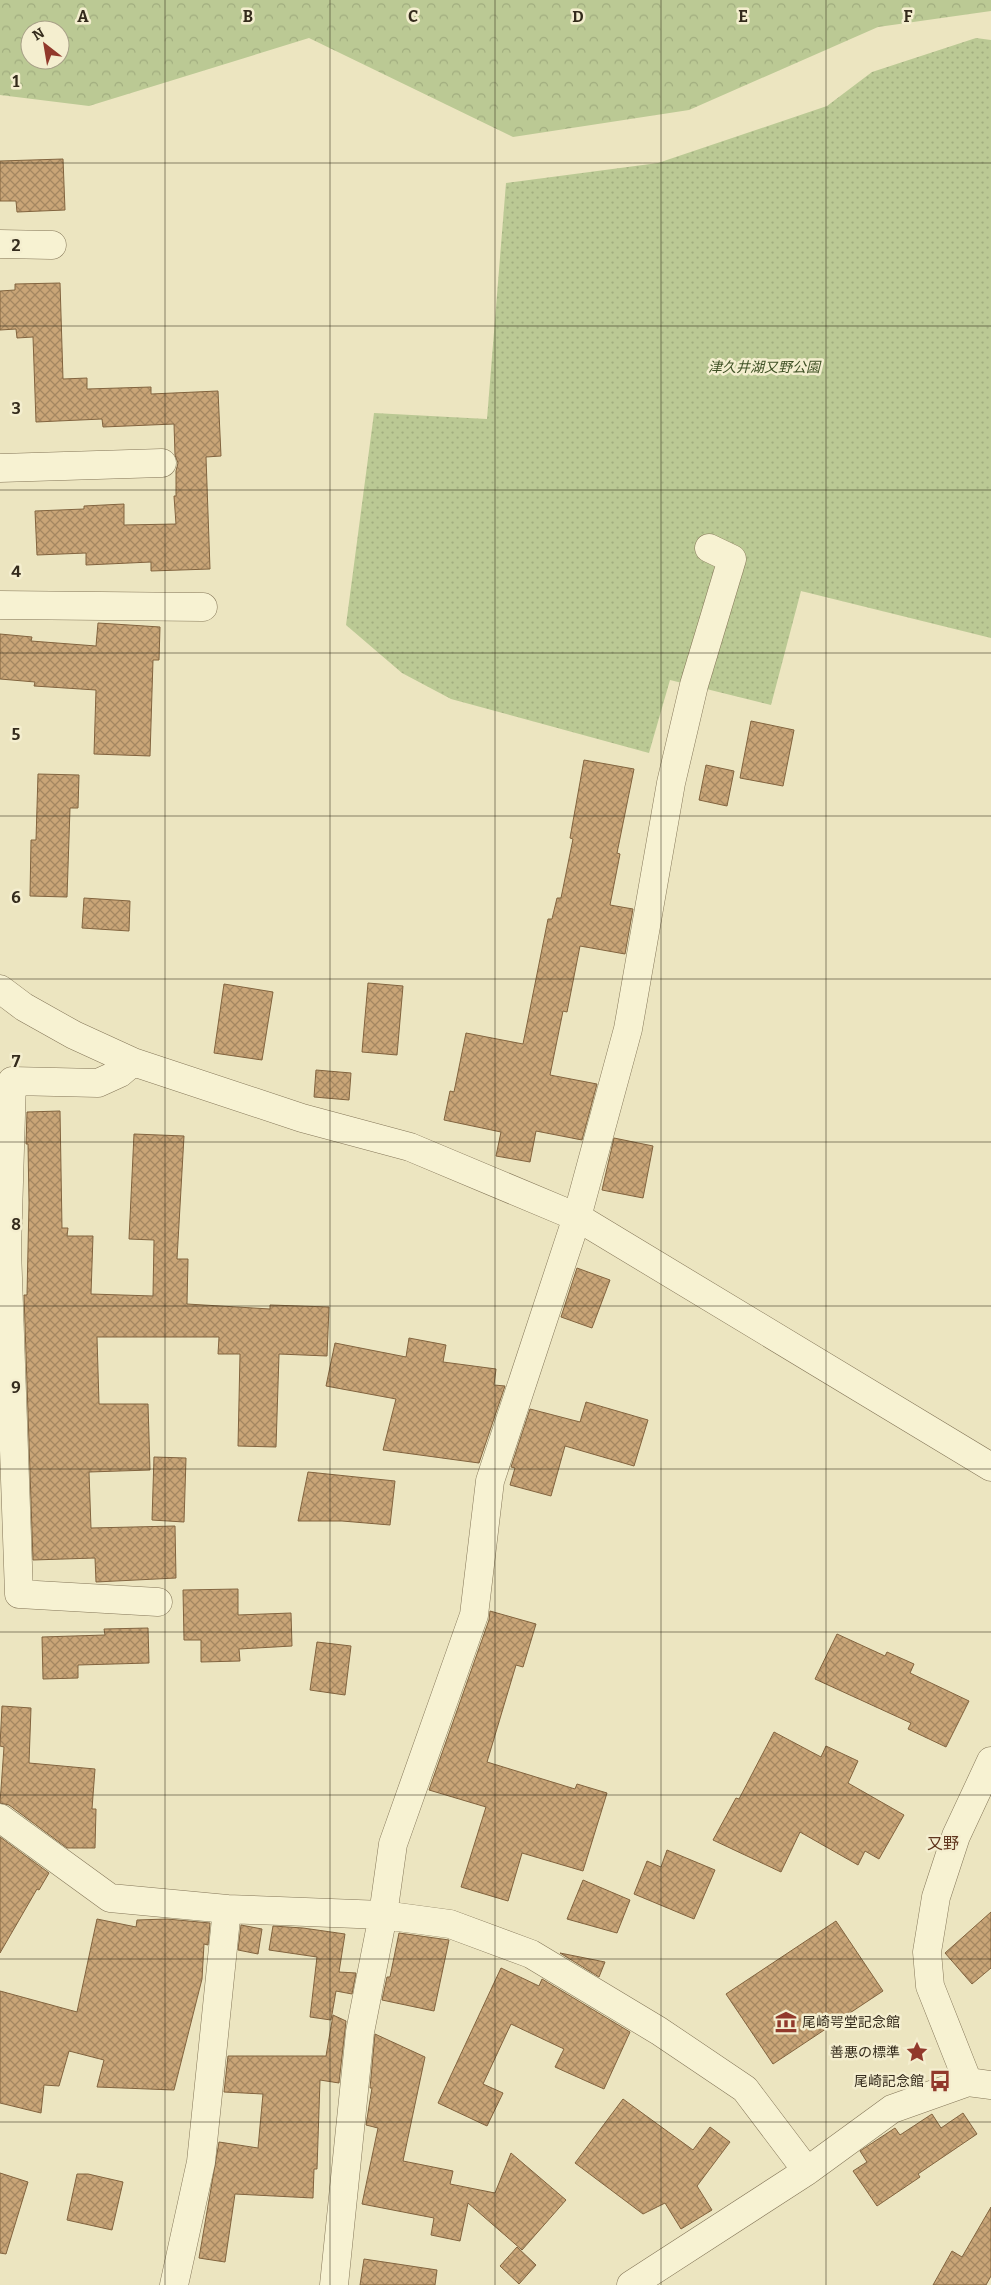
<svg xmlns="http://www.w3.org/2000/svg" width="991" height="2285" font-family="Bitter,'Noto Sans JP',serif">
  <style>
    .forest { fill: url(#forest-crowns); fill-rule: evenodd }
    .park { fill: url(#park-dots) }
    .building { fill: url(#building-cross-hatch); stroke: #82643f }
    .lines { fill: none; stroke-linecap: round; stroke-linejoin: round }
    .minor-casing { stroke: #847658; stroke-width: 29 }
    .minor { stroke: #f7f2d2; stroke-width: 28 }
    .grid { fill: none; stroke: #342b1c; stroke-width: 1; stroke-opacity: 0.55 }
    .labels { text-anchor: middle; stroke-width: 5; stroke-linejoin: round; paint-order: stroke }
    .park-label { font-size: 14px; font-style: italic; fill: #3e5024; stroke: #f4eecf }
    .poi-label { font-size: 14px; fill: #342b1c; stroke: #f4eecf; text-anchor: end }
    .quarter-label { font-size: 16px; fill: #5f351d; stroke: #f4eecf }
    .grid-label { font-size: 16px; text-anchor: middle; font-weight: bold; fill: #342b1c; stroke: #f4eecf; stroke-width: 5; stroke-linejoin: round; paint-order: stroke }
  </style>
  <defs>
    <pattern id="forest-crowns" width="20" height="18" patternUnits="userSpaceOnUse" patternTransform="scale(1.25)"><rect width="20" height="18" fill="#bbc994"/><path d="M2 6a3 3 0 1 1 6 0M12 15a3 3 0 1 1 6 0" fill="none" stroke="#a1ad7f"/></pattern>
    <pattern id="park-dots" width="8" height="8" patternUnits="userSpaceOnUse" patternTransform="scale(1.25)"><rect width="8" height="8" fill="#bbc994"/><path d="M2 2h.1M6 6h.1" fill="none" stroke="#a1ad7f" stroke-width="1.8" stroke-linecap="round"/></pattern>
    <pattern id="building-cross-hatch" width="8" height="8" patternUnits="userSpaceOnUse" patternTransform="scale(1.25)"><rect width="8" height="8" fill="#c9a577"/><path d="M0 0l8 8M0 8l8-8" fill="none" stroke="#a48761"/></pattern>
  </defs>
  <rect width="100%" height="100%" fill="#ece5c0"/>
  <path class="forest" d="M 0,0 L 991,0 L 991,11 L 878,27 L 689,110 L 513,137 L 309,38 L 89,106 L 0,95 ZM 30,30 L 60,30 L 60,60 L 30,60 Z"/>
  <path class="park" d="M 976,38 L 991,40 L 991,638 L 801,591 L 771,705 L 670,680 L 649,753 L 451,699 L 402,673 L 346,625 L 374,413 L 487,419 L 506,183 L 658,163 L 827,106 L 872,72 Z"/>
  <path class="building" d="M 63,159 L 65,210 L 17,212 L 16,201 L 0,201 L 0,161 Z
    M 60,283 L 63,379 L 87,378 L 87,389 L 151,387 L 151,394 L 218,391 L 221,456 L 206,457 L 210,569 L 151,571 L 151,562 L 86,565 L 86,553 L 37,555 L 35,511 L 84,509 L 84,506 L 124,504 L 124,525 L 176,524 L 174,496 L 176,496 L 176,471 L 178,463 L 175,455 L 174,424 L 103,427 L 102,419 L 36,422 L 33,337 L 17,338 L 16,329 L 0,330 L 0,291 L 15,290 L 15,284 Z
    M 98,623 L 160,627 L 159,660 L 153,660 L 150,756 L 94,754 L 96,690 L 34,686 L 35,682 L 0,679 L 0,634 L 32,637 L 31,641 L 96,646 Z
    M 751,721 L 794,730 L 783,786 L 740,778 Z
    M 584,760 L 634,769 L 617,853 L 620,854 L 610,905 L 633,909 L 625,954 L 580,946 L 567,1012 L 563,1011 L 550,1075 L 597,1084 L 582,1140 L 536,1131 L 530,1162 L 496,1156 L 501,1132 L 444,1120 L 450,1091 L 454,1092 L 466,1033 L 523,1044 L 548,919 L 552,919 L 557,898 L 561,898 L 573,839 L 570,838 Z
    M 706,765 L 734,771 L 727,806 L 699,800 Z
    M 38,774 L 79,775 L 78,808 L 70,808 L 67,897 L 30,896 L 31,840 L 36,840 Z
    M 84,898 L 130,901 L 129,931 L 82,928 Z
    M 368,983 L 403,986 L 397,1055 L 362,1052 Z
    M 224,984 L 273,992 L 262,1060 L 214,1053 Z
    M 316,1070 L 351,1073 L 349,1100 L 314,1097 Z
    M 60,1111 L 62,1228 L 68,1228 L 67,1236 L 93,1236 L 91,1294 L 153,1296 L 154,1240 L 129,1239 L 134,1134 L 184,1136 L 177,1259 L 188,1259 L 187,1304 L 270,1309 L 270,1305 L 329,1307 L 327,1356 L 279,1354 L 276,1447 L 238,1446 L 240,1354 L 218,1354 L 219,1337 L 97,1337 L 99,1404 L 148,1404 L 150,1470 L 89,1472 L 91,1528 L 175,1526 L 176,1578 L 96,1582 L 95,1558 L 33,1560 L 24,1295 L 27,1295 L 29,1203 L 28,1144 L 26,1144 L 27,1112 Z
    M 614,1138 L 653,1146 L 643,1198 L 602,1190 Z
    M 577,1268 L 610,1280 L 592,1328 L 561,1317 Z
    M 409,1338 L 446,1345 L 443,1362 L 496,1369 L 494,1385 L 505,1386 L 479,1463 L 383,1450 L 396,1399 L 326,1386 L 335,1343 L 406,1357 Z
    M 586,1402 L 648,1420 L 634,1466 L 565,1446 L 551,1496 L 510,1485 L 515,1468 L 511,1467 L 530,1409 L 580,1422 Z
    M 154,1457 L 186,1458 L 184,1522 L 152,1520 Z
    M 308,1472 L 395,1481 L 390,1525 L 342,1521 L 298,1521 Z
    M 238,1589 L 238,1615 L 291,1613 L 292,1646 L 239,1649 L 240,1661 L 201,1662 L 201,1640 L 184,1640 L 183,1590 Z
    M 490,1611 L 536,1624 L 523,1667 L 516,1665 L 487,1762 L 575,1789 L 577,1784 L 607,1793 L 583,1871 L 522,1853 L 508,1901 L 461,1887 L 486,1807 L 429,1790 L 489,1620 Z
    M 148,1628 L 149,1663 L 78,1665 L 78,1678 L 43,1679 L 42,1637 L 105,1635 L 104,1629 Z
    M 837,1634 L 885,1656 L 887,1652 L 914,1664 L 910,1673 L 969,1701 L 946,1747 L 908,1729 L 911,1723 L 815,1679 Z
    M 317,1642 L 351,1646 L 345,1695 L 310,1690 Z
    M 2,1706 L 31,1708 L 29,1763 L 95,1769 L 92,1809 L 96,1809 L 95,1848 L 67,1848 L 9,1805 L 0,1803 L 4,1747 L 0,1746 Z
    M 774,1732 L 821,1757 L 826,1746 L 858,1761 L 848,1783 L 904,1815 L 879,1859 L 865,1851 L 858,1865 L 800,1832 L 781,1872 L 713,1840 L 736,1798 L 739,1799 Z
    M 0,1837 L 49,1873 L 39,1890 L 37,1889 L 0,1953 Z
    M 667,1850 L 715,1870 L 694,1919 L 634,1894 L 647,1861 L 661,1867 Z
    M 583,1880 L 630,1900 L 617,1933 L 567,1919 Z
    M 991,1912 L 991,1968 L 972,1984 L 945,1953 Z
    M 97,1919 L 136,1927 L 137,1920 L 167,1919 L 210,1923 L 208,1945 L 204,1944 L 202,1979 L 174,2090 L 97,2087 L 104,2060 L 69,2051 L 59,2086 L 44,2085 L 41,2113 L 0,2103 L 0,1991 L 77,2012 Z
    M 836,1921 L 883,1991 L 773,2064 L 726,1994 Z
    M 241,1925 L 262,1929 L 258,1954 L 238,1950 Z
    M 273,1926 L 303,1928 L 345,1934 L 339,1972 L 356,1973 L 352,1994 L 336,1991 L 331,2020 L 310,2017 L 317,1957 L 269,1950 Z
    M 399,1933 L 449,1940 L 434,2011 L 382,2000 L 387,1977 L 390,1977 Z
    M 560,1953 L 605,1962 L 599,1977 Z
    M 501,1968 L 539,1986 L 542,1979 L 630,2032 L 604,2089 L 555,2067 L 564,2049 L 511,2024 L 483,2084 L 503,2093 L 487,2126 L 438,2103 Z
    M 333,2015 L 346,2021 L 339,2083 L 320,2080 L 317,2169 L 314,2169 L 313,2198 L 235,2194 L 225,2262 L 199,2258 L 219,2142 L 258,2148 L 263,2094 L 224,2092 L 228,2056 L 326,2056 Z
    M 375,2034 L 425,2057 L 403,2161 L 453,2171 L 450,2184 L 495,2193 L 511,2153 L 566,2200 L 522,2250 L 468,2203 L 460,2241 L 431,2235 L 434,2218 L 362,2204 L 378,2128 L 366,2125 L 372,2088 L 370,2088 Z
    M 623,2099 L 693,2150 L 710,2127 L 730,2142 L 697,2186 L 712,2210 L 681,2229 L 665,2203 L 643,2214 L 575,2163 Z
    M 963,2113 L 977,2134 L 918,2174 L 920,2177 L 877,2206 L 853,2171 L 867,2162 L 860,2151 L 895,2128 L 900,2135 L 932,2114 L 941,2128 Z
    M 0,2173 L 28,2182 L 6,2254 L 0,2253 Z
    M 77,2174 L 88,2174 L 123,2182 L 112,2230 L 67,2220 Z
    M 991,2207 L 991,2276 L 986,2285 L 933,2285 L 952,2251 L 962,2257 Z
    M 517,2247 L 536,2265 L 519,2284 L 500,2266 Z
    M 364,2259 L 437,2270 L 435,2285 L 360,2285 Z"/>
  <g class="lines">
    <g class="minor-casing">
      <path id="minor" d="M 0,244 L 52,245
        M 0,468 L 162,463
        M 0,605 L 203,607
        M 0,989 L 24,1007 L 74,1035 L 133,1062 L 302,1118 L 410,1147 L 577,1217 L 991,1467
        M 133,1062 L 120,1073 L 98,1083 L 12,1081 L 7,1249 L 19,1594 L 158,1602
        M 0,1818 L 110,1898 L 227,1909
        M 968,2082 L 930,1986 L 927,1952 L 936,1897 L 956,1836 L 991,1761
        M 174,2285 L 201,2162 L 227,1909 L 383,1915 L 450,1924 L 531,1954 L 659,2031 L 745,2089 L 807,2171
        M 334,2285 L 360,2032 L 383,1915 L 393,1844 L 474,1615 L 490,1481 L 577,1217 L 628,1029 L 671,783 L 694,685 L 732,559 L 709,548
        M 631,2285 L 807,2171 L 892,2109 L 968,2082 L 991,2085"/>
    </g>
    <use href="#minor" class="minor"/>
  </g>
  <path class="grid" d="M 165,0 L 165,2285M 330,0 L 330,2285M 495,0 L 495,2285M 661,0 L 661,2285M 826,0 L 826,2285M 0,163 L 991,163M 0,326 L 991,326M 0,490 L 991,490M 0,653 L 991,653M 0,816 L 991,816M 0,979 L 991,979M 0,1142 L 991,1142M 0,1306 L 991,1306M 0,1469 L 991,1469M 0,1632 L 991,1632M 0,1795 L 991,1795M 0,1959 L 991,1959M 0,2122 L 991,2122"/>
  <defs>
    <g id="museum-bare" transform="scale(1.725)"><path d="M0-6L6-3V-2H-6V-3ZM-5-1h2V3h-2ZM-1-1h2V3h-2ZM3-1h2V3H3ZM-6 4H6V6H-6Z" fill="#91392b" stroke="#f4eecf" stroke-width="2.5" paint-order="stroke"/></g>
    <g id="sight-bare" transform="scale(1.725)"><path d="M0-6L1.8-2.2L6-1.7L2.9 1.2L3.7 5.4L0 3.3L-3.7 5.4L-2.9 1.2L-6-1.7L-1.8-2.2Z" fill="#91392b" stroke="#f4eecf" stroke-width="2.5" paint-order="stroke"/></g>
    <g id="bus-bare" transform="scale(1.725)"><path d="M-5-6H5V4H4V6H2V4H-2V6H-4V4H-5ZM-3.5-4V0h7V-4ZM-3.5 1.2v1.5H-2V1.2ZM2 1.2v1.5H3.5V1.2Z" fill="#91392b" stroke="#f4eecf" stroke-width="2.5" paint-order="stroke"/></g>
  </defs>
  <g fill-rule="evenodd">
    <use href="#museum-bare" x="786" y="2022"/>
    <use href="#sight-bare" x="917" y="2052"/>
    <use href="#bus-bare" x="940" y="2081"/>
  </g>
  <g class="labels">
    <g class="park-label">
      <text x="764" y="372">津久井湖又野公園</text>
    </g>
    <g class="poi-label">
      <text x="802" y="2027" text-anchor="start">尾崎咢堂記念館</text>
      <text x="900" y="2057">善悪の標準</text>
      <text x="924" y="2086">尾崎記念館</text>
    </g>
    <g class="quarter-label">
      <text x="943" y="1849">又野</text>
    </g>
  </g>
  <g class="grid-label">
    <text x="83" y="22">A</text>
    <text x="248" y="22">B</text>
    <text x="413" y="22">C</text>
    <text x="578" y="22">D</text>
    <text x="743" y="22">E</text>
    <text x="908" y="22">F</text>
    <text x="16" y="87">1</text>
    <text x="16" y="251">2</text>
    <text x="16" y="414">3</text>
    <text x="16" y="577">4</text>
    <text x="16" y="740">5</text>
    <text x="16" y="903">6</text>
    <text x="16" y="1067">7</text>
    <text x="16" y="1230">8</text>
    <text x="16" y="1393">9</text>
  </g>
  <g transform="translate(45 45) rotate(329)"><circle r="24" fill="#f4eecf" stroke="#a7a087"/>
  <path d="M0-4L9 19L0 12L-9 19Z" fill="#91392b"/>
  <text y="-8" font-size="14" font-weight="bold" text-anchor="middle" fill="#342b1c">N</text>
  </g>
</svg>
